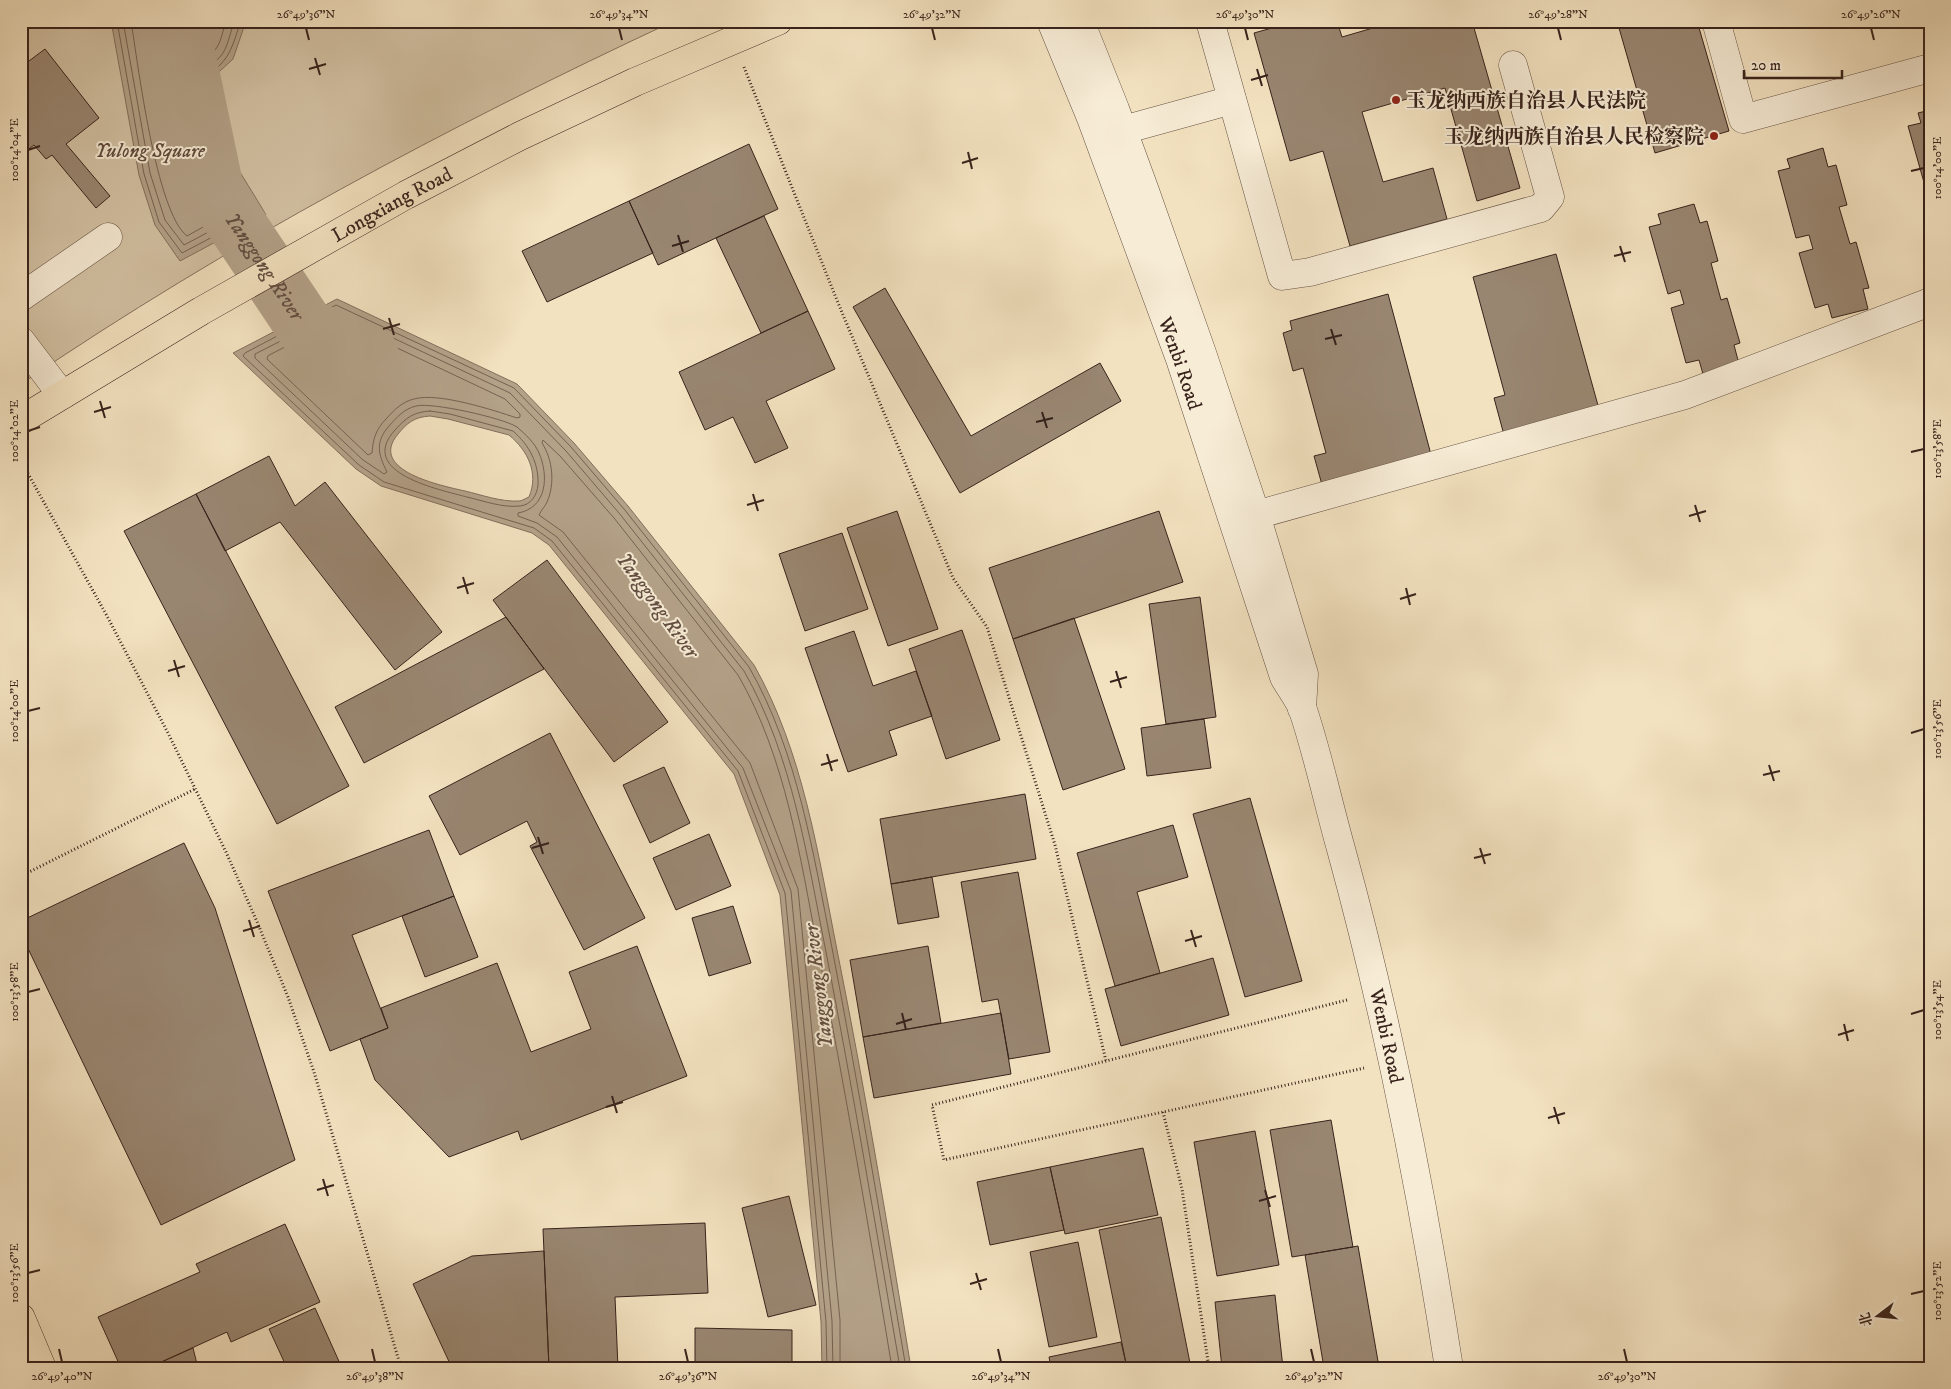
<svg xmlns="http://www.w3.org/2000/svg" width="1951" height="1389" font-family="'IM FELL DW Pica','Noto Serif SC',serif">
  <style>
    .green { fill: #d3c2a4; stroke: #867260 }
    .water { fill: #b3a188; stroke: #826f5d; fill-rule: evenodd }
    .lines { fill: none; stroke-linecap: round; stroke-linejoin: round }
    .shore { stroke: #766252; stroke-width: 1 }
    .river { stroke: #b3a188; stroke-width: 59 }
    .building { fill: #998671; stroke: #38231c }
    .minor-casing { stroke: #675345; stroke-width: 29 }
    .major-casing { stroke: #38231c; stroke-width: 29 }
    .path { stroke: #38231c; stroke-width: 3; stroke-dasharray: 1 2.5; stroke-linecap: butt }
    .minor { stroke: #f7ecd6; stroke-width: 28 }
    .major { stroke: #f3e2c0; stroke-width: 28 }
    .ticks { fill: none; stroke: #38231c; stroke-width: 2 }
    .poi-dot { fill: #8f2418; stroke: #f7ecd6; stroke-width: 2 }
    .labels { text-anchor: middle; stroke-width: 4; stroke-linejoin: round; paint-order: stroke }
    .poi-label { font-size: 20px; font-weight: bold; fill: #38231c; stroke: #f7ecd6; text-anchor: start }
    .park-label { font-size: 20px; font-style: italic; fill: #5f4b3e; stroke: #f7ecd6 }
    .street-label { font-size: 20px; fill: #38231c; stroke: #f7ecd6 }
    .water-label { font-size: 21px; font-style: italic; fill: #634f42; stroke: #f7ecd6 }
    .neatline { fill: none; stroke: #38231c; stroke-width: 2 }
    .ticks-label { font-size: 12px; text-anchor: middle; fill: #38231c }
  </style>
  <rect width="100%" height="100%" fill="#f3e2c0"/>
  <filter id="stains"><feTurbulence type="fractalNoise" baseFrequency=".004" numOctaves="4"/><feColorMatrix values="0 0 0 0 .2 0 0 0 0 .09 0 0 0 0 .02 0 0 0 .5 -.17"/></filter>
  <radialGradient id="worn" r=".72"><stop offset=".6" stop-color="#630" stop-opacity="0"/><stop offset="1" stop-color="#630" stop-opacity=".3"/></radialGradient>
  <path class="green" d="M 21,21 L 674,21 C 449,126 227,244 21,384 Z"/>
  <path class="water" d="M 111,21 L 246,21 L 233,59 L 208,82 L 203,89 C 210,131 245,178 266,215 L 180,261 L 155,225 L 139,175 Z
    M 337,299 L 517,384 L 574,443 L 628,506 L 754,665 C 803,752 818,853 837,950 C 865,1089 888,1228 911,1368 L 822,1368 L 821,1322 L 780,895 L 734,774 L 549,545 L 532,533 L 381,486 L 356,469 L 233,353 ZM 430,416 L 448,419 L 509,435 C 528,451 539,473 529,497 C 526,498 522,501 519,501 C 501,502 482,495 465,491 C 443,486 367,471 398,434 C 407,423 414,417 430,416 Z"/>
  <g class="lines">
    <path class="shore" d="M 117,21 L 144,174 L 159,222 L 182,253 L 258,213 C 248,183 192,118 198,88 C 201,78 213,73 219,66 C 232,54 235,37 241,21
      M 123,21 L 150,173 L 165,220 L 184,245 L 250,210 C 240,183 181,110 194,83 C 200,70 215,65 223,53 C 228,45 231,31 234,21
      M 131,21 C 138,64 156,212 187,236 L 239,207 C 228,178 173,112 186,81 C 193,67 207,62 215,50 C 221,43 223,30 226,21
      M 338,320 L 505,399 L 520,414 L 520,417 L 517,418 C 493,410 438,392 414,399 C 402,402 395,409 386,419 C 376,429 373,439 372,453 L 368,455 L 267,359 L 268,356 Z
      M 430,411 L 450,414 L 513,431 C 529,445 539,463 538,485 C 537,495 531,505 520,506 C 503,508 484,501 467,497 C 441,490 356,473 395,430 C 406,418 413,412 430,411 Z
      M 827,1368 L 826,1322 L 785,893 L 738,771 L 552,541 L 534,528 L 384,482 L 359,465 L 243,356 L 245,353 L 336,305 L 514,388 L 571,447 L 624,509 L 749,667 C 798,753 813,853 832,948 C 859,1088 882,1228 906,1368
      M 833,1368 L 832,1321 L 791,891 L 743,768 L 557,537 L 537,523 L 518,516 L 518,513 C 547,508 549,476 539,453 C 535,443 525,434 517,427 C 503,418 432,402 416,406 C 404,409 397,417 389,426 C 375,442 378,454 387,472 L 384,474 L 363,460 L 255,358 L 255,354 L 338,312 L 510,393 L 566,451 L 619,513 L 744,671 C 793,757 807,857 826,952 C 853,1090 876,1229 900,1368
      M 840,1368 L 840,1320 L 798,889 L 750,763 L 563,532 L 539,515 C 541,510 545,507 547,502 C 555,484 553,460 542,443 L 543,440 L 560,456 L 614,518 L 738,675 C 786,758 800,857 818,950 C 845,1089 869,1228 892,1368"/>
    <path class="river" id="s1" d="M 179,21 L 215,192 L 306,328 L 369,354"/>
  </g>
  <path class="building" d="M 1286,21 L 1337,21 L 1342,37 L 1397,21 L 1472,21 L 1520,188 L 1477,201 L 1445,88 L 1362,112 L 1383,182 L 1433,168 L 1447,219 L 1350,246 L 1323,151 L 1290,161 L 1254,33 L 1286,24 Z
    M 1617,21 L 1697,21 L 1729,131 L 1655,153 Z
    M 45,49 L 99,118 L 66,144 L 110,196 L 96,208 L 52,155 L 46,159 L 34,145 L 21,155 L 21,67 Z
    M 1930,110 L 1930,192 L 1927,193 L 1908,126 L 1921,123 L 1918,113 Z
    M 749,144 L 778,209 L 658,265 L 629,201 Z
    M 1823,148 L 1828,167 L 1836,165 L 1847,205 L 1839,207 L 1850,244 L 1856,242 L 1869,288 L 1863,289 L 1868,309 L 1832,318 L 1828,304 L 1815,308 L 1799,253 L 1813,249 L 1809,235 L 1796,238 L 1778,171 L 1790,168 L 1787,159 Z
    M 629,201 L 653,253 L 547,302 L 522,251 Z
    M 1694,204 L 1700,223 L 1707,221 L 1718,261 L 1711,263 L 1721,300 L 1727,298 L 1740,343 L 1734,345 L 1739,364 L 1703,374 L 1699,360 L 1686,363 L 1671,308 L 1684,304 L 1680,290 L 1668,294 L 1649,227 L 1661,224 L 1658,214 Z
    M 764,216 L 808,311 L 761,333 L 716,238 Z
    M 1556,254 L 1599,409 L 1504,435 L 1494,398 L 1505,395 L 1473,277 Z
    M 885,288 L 971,436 L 1100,363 L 1121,401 L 960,493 L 853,307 Z
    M 1388,294 L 1433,462 L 1324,492 L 1314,456 L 1326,453 L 1303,368 L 1293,371 L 1283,333 L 1292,330 L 1290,321 Z
    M 808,311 L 835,369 L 766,401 L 788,448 L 755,463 L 733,417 L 705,430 L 679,372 Z
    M 269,456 L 295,506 L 325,482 L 442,632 L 395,670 L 280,522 L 225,551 L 196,494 Z
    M 196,494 L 349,786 L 277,824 L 124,531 Z
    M 897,511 L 938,629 L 888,646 L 847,528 Z
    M 1159,511 L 1183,582 L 1013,639 L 989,568 Z
    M 842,533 L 868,609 L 805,631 L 779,554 Z
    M 547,560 L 668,722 L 614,762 L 493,600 Z
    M 1200,597 L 1216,717 L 1166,724 L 1149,604 Z
    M 506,617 L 544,669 L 364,763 L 335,707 Z
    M 1074,618 L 1125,769 L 1063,790 L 1013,639 Z
    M 962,630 L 1000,740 L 946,759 L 909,649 Z
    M 854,631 L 873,686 L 916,671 L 932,716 L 889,731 L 897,755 L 848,772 L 805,648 Z
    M 1204,719 L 1211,768 L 1147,776 L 1141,728 Z
    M 550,733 L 645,918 L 584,950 L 530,846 L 537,842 L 527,821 L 460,855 L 429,796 Z
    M 664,767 L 690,823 L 650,843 L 623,785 Z
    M 1025,794 L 1036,859 L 891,884 L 880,819 Z
    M 1250,798 L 1302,981 L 1245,997 L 1193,814 Z
    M 1173,825 L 1188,877 L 1137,892 L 1160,973 L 1115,986 L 1077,853 Z
    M 429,830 L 454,896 L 352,935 L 388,1028 L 330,1051 L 268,891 Z
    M 709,834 L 731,886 L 676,910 L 653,858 Z
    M 184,843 L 215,908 L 295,1160 L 161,1225 L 21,934 L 21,921 Z
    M 1018,872 L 1050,1052 L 1009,1059 L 998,999 L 982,1002 L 961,882 Z
    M 932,877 L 939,917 L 898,924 L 891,884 Z
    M 454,896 L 478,957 L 425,977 L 402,916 Z
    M 733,906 L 751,963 L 709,976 L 692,918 Z
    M 637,946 L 687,1076 L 521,1140 L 518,1131 L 449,1157 L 375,1080 L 360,1039 L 388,1028 L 381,1008 L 497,963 L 531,1052 L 591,1029 L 569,972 Z
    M 928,946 L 941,1023 L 863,1037 L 850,960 Z
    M 1213,958 L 1229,1015 L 1121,1046 L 1105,989 Z
    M 1001,1013 L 1011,1074 L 874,1098 L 863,1037 Z
    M 1331,1120 L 1353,1247 L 1292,1257 L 1270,1130 Z
    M 1255,1131 L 1279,1265 L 1217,1276 L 1194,1142 Z
    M 1143,1148 L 1158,1215 L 1065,1234 L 1050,1167 Z
    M 1050,1167 L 1064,1230 L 990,1245 L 977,1182 Z
    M 789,1196 L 816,1305 L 768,1317 L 742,1208 Z
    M 1161,1217 L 1191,1368 L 1127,1368 L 1099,1230 Z
    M 705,1223 L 708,1293 L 615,1297 L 618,1368 L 549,1368 L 543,1229 Z
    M 285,1224 L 320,1302 L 231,1342 L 227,1332 L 148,1368 L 121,1368 L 98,1317 L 200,1272 L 196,1264 Z
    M 1078,1242 L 1097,1337 L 1049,1347 L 1030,1252 Z
    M 1358,1246 L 1379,1367 L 1324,1368 L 1305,1255 Z
    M 544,1251 L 549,1368 L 452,1368 L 413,1284 L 472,1256 Z
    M 1275,1295 L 1283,1368 L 1222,1368 L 1215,1302 Z
    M 315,1308 L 342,1368 L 287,1368 L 269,1329 Z
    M 695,1328 L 792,1330 L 792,1368 L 695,1368 Z
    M 1121,1342 L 1127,1368 L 1051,1368 L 1049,1357 Z
    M 193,1348 L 198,1368 L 148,1368 Z"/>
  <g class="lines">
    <g class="minor-casing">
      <g id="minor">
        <path id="s2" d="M 1051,21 L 1091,118 L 1180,359 L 1284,677 C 1290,688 1299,699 1303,710 C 1318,755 1328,803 1341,849 C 1388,1020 1422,1193 1449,1368"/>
        <path d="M 1080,21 L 1115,109 L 1145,191 L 1202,353 L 1256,515 L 1304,674 L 1302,709"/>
        <path d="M 1210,21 L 1282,276 L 1310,272 L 1541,208 L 1550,197 L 1513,65"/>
        <path d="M 1716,21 L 1743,119 L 1930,68"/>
        <path d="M 1123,130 L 1232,100"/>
        <path d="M 21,297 L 108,237"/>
        <path d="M 21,341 L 62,395"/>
        <path d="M 1256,515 L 1685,395 L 1930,302"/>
      </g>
    </g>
    <g class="major-casing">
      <g id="major">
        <path id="s3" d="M 21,420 L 201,311 L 406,195 L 520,136 L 635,82 L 778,21"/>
        <path d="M 21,1318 L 42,1368"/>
      </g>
    </g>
    <path class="path" d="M 744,67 L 836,298 L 953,578 L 987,627 L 1055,845 L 1106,1061
      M 21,461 L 107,616 L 168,733 L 226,852 L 258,924 L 288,997 L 314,1072 L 401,1368
      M 21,876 L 195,789
      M 1347,1000 L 932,1105 L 944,1160 L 1364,1068
      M 1163,1112 L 1182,1189 L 1209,1368"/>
    <use href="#minor" class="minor"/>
    <use href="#major" class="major"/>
  </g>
  <path class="ticks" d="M 306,28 L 309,40M 619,28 L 622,40M 932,28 L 935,40M 1245,28 L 1248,40M 1558,28 L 1561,40M 1871,28 L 1874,40M 315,58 L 320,75M 309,69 L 326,64M 1257,69 L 1262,86M 1251,80 L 1268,75M 28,150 L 40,146M 968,152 L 972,169M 962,163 L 978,158M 1911,171 L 1924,168M 678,235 L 683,252M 672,246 L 689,241M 1620,246 L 1625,262M 1614,256 L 1631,252M 389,318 L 394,335M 383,329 L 400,324M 1331,329 L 1336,345M 1325,339 L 1342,335M 100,401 L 105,418M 94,412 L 111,407M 1042,412 L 1047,428M 1036,422 L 1053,418M 28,431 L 40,427M 1911,452 L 1924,449M 753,494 L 758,511M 747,505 L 764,500M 1695,505 L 1700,522M 1689,516 L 1706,511M 463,577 L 468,594M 457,588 L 474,583M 1406,588 L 1410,605M 1400,599 L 1416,594M 174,660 L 179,677M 168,671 L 185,666M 1116,671 L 1121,688M 1110,682 L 1127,677M 28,711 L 40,708M 1911,733 L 1924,729M 827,754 L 832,771M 821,765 L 838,760M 1769,765 L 1774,781M 1763,775 L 1780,771M 538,837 L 543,854M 532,848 L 549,843M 1480,848 L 1485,864M 1474,858 L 1491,854M 249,920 L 254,937M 1191,930 L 1196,947M 243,931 L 260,926M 1185,941 L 1202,936M 28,992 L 40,989M 902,1013 L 906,1030M 1911,1014 L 1924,1010M 896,1024 L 912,1019M 1844,1024 L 1848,1041M 1838,1035 L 1854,1030M 612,1096 L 617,1113M 606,1107 L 623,1102M 1554,1107 L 1559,1124M 1548,1118 L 1565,1113M 323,1179 L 328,1196M 317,1190 L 334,1185M 1265,1190 L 1270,1207M 1259,1201 L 1276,1196M 28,1273 L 40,1270M 976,1273 L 981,1290M 970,1284 L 987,1279M 1911,1294 L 1924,1291M 59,1349 L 62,1362M 372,1349 L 375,1362M 685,1349 L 688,1362M 998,1349 L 1001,1362M 1311,1349 L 1314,1362M 1624,1349 L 1627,1362"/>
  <g class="poi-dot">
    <circle cx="1396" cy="100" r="5"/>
    <circle cx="1714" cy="136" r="5"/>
  </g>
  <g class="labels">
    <g class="poi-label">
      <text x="1406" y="107">玉龙纳西族自治县人民法院</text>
      <text x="1704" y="143" text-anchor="end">玉龙纳西族自治县人民检察院</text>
    </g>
    <g class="park-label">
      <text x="150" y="157">Yulong Square</text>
    </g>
    <g class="street-label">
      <text dy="7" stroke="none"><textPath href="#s3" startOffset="429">Longxiang Road</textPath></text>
      <text dy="7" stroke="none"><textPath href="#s2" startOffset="366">Wenbi Road</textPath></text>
      <text dy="7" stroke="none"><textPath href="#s2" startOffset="1071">Wenbi Road</textPath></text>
    </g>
    <g class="water-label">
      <text dy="7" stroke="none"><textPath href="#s1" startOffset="264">Yanggong River</textPath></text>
      <text transform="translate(658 605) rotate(54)" y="7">Yanggong River</text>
      <text transform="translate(818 986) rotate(-97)" y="7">Yanggong River</text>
    </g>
  </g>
  <rect width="1951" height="1389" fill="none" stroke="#f3e2c0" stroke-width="55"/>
  <g transform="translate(1878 1316) rotate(254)" stroke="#f7ecd6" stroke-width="4" paint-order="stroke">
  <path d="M0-4L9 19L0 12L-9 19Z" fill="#38231c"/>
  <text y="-8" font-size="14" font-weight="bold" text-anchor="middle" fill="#38231c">北</text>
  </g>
  <path d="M1744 70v8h98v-8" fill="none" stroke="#38231c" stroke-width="2.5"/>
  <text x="1751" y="70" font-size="15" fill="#38231c" stroke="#f7ecd6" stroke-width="4" paint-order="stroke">20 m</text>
  <rect x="28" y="28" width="1896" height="1334" class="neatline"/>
  <g class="ticks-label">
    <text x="306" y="18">26°49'36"N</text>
    <text x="619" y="18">26°49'34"N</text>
    <text x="932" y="18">26°49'32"N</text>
    <text x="1245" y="18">26°49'30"N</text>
    <text x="1558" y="18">26°49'28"N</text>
    <text x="1871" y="18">26°49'26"N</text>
    <text transform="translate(14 150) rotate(-90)" y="4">100°14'04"E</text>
    <text transform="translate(1937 168) rotate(-90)" y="4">100°14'00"E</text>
    <text transform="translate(14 431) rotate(-90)" y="4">100°14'02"E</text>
    <text transform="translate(1937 449) rotate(-90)" y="4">100°13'58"E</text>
    <text transform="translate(14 711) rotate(-90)" y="4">100°14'00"E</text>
    <text transform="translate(1937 729) rotate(-90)" y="4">100°13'56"E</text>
    <text transform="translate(14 992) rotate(-90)" y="4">100°13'58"E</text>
    <text transform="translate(1937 1010) rotate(-90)" y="4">100°13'54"E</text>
    <text transform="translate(14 1273) rotate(-90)" y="4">100°13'56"E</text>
    <text transform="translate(1937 1291) rotate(-90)" y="4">100°13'52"E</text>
    <text x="62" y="1380">26°49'40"N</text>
    <text x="375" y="1380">26°49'38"N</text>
    <text x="688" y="1380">26°49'36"N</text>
    <text x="1001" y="1380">26°49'34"N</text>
    <text x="1314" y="1380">26°49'32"N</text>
    <text x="1627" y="1380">26°49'30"N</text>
  </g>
  <rect width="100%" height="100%" filter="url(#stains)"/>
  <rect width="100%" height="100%" fill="url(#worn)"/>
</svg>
